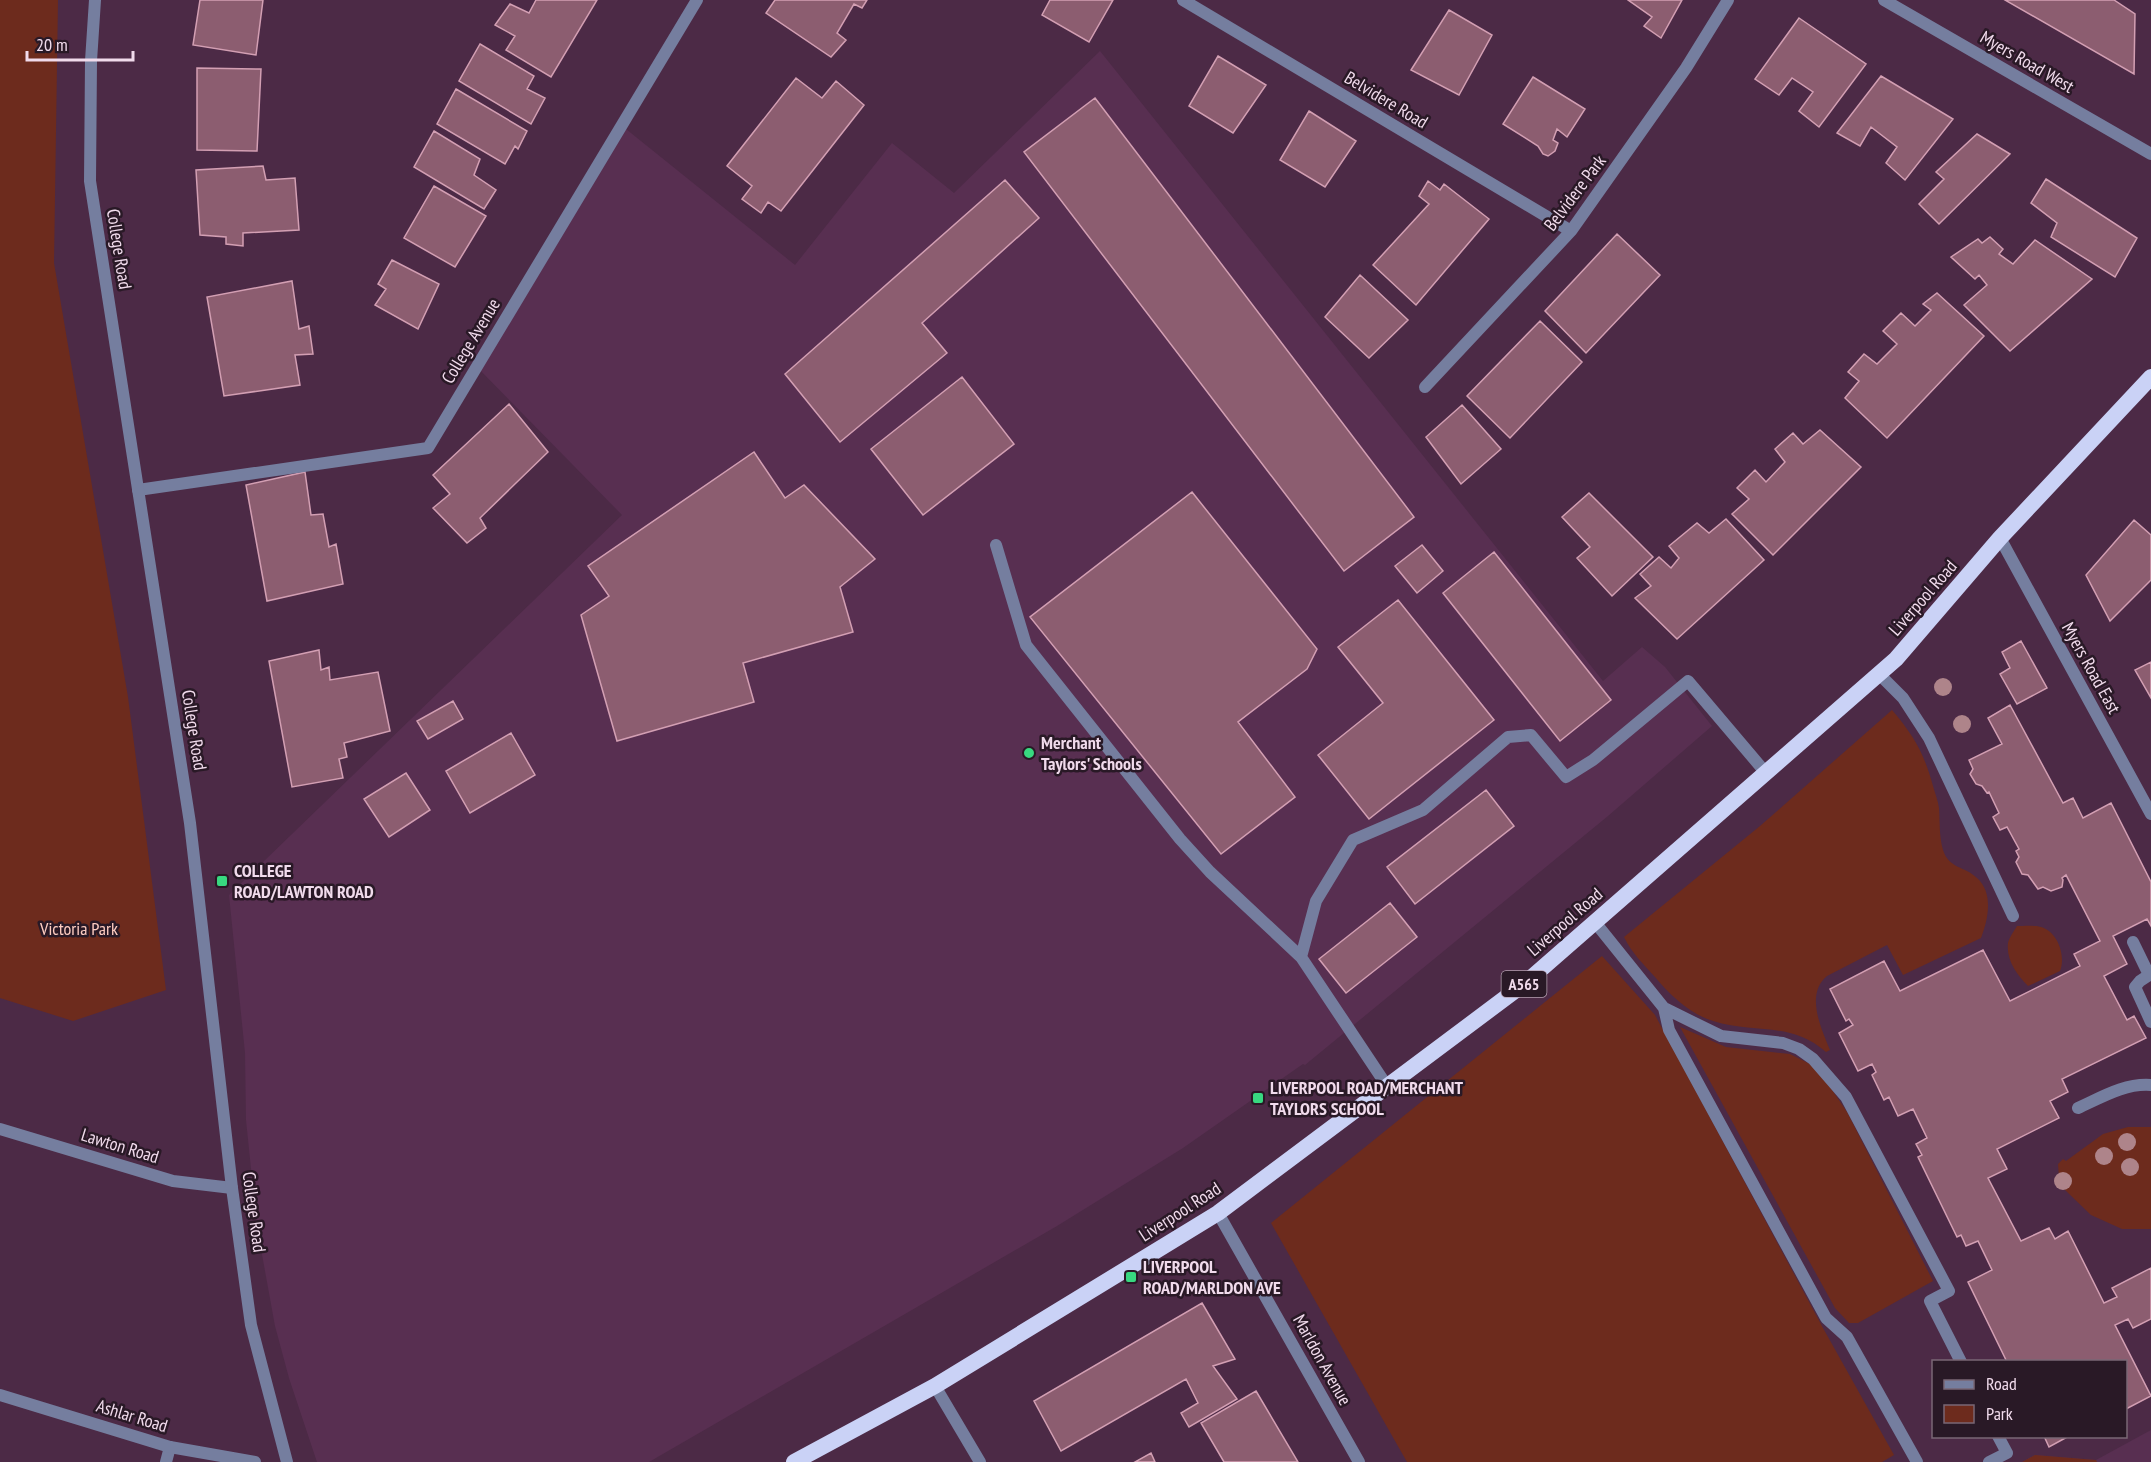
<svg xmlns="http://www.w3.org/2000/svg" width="2151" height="1462" font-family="'PT Sans Narrow',sans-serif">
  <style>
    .built { fill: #582f51 }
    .green { fill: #6d2b1d }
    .building { fill: #8c5d70; stroke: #d39fb3; stroke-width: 1.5 }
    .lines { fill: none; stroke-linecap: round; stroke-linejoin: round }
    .service { stroke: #757e9f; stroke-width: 12 }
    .minor { stroke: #757e9f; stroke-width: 12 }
    .tertiary { stroke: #757e9f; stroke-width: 12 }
    .trunk { stroke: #cad2f6; stroke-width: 16 }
    .tree { fill: #ae848a }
    .poi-dot { fill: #38d880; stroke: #291926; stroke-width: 2 }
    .labels { text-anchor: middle; stroke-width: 5; stroke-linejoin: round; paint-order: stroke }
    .shield { fill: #291926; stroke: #b5a1b1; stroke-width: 1.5 }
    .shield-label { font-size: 16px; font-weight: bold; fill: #f1dbec }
    .street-label { font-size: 18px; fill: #f1dbec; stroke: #291926 }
    .poi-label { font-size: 18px; font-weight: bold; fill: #f1dbec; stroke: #291926; text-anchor: start }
    .park-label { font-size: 18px; fill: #fecdc1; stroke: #291926 }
  </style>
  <rect width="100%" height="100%" fill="#4c2a46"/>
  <path class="built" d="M 1100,51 L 1603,681 L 1642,647 L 1665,667 L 1712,726 L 1608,816 L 1305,1065 L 1303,1064 L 1183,1148 L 1057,1226 L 649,1462 L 317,1462 L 289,1378 L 275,1326 L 257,1227 L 246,1120 L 245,1053 L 229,895 L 622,515 L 474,364 L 621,125 L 795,265 L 892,143 L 954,193 Z
    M 2151,1430 L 2151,1462 L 2022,1462 L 2035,1455 L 2096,1460 Z"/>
  <path class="green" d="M 0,0 L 58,0 L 54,263 L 128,697 L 166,990 L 73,1021 L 0,998 Z
    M 1892,710 C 1914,736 1924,753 1933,786 C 1935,793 1938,801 1939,808 C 1940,822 1939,836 1943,850 C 1949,869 1965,866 1977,878 C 1994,893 1988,920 1981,938 L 1903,975 L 1887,945 L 1827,976 C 1805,994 1821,1028 1830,1050 L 1826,1052 C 1790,1021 1755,1034 1713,1021 C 1690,1014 1670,995 1655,977 C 1644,965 1631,952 1624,937 L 1760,826 Z
    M 2017,926 C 2024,926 2034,925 2041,927 C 2058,932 2066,956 2060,971 L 2028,986 C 2017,975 2006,960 2008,943 C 2009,938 2014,931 2017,926 Z
    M 1602,956 L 1655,1015 L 1823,1328 L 1894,1455 L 1882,1462 L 1407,1462 L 1271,1223 Z
    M 1680,1027 L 1726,1047 L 1790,1054 L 1810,1064 L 1824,1078 L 1847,1112 L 1933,1281 L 1858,1323 L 1849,1323 L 1835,1308 Z
    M 2128,1127 L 2151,1127 L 2151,1229 L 2122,1229 L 2091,1215 L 2064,1189 L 2059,1177 L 2058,1164 L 2063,1159 L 2066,1161 L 2103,1134 Z
    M 2035,1455 L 2096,1460 L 2097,1462 L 2022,1462 Z"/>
  <path class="building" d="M 200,0 L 263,0 L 256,55 L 193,45 Z
    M 536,0 L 597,0 L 551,77 L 506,50 L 515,36 L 495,25 L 510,4 L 529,13 Z
    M 775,0 L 867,0 L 862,8 L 854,4 L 837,33 L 846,40 L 831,57 L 766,13 Z
    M 1050,0 L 1113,0 L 1089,42 L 1042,15 Z
    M 1628,0 L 1682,0 L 1661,38 L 1644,26 L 1652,17 Z
    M 2005,0 L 2114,0 L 2135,14 L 2134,74 Z
    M 1449,10 L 1492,35 L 1459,95 L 1411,70 Z
    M 1799,18 L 1866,64 L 1819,127 L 1799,111 L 1813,92 L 1792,78 L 1779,95 L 1755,79 Z
    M 480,44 L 534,76 L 527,89 L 545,98 L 531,124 L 459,81 Z
    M 1218,56 L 1266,85 L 1233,133 L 1189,106 Z
    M 197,68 L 261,69 L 257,151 L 197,150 Z
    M 1881,76 L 1953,119 L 1905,180 L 1886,163 L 1897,147 L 1871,127 L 1860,146 L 1837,133 Z
    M 1533,77 L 1585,109 L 1567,137 L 1557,129 L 1553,140 L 1558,143 L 1555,151 L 1548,156 L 1543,154 L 1538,146 L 1503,124 Z
    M 796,78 L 822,98 L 836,81 L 864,105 L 781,211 L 768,202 L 761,213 L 742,199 L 752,186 L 727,166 Z
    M 456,89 L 527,131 L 518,149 L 515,146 L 505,164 L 437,124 Z
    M 1095,98 L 1414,517 L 1344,571 L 1024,152 Z
    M 1309,111 L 1356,141 L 1325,187 L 1280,160 Z
    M 434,131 L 480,159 L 474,175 L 496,190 L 484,209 L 414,167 Z
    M 1977,134 L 2010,154 L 1939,224 L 1919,204 L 1944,179 L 1936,172 Z
    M 263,166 L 266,180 L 295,178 L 299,230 L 243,233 L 243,246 L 226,244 L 226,237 L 200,235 L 196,170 Z
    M 2046,179 L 2137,238 L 2115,277 L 2051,237 L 2057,223 L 2031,203 Z
    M 1005,180 L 1039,218 L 922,323 L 947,353 L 840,442 L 785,374 Z
    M 1428,181 L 1440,190 L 1444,184 L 1489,219 L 1416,305 L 1373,265 L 1429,204 L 1419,196 Z
    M 434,186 L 486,216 L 455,267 L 404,238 Z
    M 1617,234 L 1660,275 L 1586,353 L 1545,311 Z
    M 1990,237 L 2003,249 L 1999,254 L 2013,264 L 2035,240 L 2092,279 L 2010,351 L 1964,305 L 1987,285 L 1979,275 L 1975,279 L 1951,257 L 1978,239 L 1982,243 Z
    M 392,260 L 439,284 L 418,329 L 375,305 L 386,289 L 378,284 Z
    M 1360,275 L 1408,320 L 1369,358 L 1325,317 Z
    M 292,281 L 299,329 L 309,326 L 313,354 L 295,355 L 300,385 L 224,396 L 207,297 Z
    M 1937,293 L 1984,336 L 1887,438 L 1845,398 L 1859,381 L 1848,372 L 1864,354 L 1877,364 L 1897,344 L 1883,331 L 1901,313 L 1915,326 L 1931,310 L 1923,304 Z
    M 1540,321 L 1582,362 L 1510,438 L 1467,396 Z
    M 962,377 L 1014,444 L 923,515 L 871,449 Z
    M 509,404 L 548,452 L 480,518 L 486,528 L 467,543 L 433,508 L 450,494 L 433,475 Z
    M 1462,405 L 1501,449 L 1461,484 L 1426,437 Z
    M 1820,430 L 1861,467 L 1773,555 L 1732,514 L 1749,499 L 1737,488 L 1755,470 L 1766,482 L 1785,462 L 1775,449 L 1793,433 L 1803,444 Z
    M 754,452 L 785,498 L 804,485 L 875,559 L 840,587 L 853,632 L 743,663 L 754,702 L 617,741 L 581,615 L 609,596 L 588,566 Z
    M 305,472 L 311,515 L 323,514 L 329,547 L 336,544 L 343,584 L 267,601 L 246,485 Z
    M 1192,492 L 1317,649 L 1307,669 L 1238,722 L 1295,797 L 1221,854 L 1030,617 Z
    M 1589,493 L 1653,557 L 1612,596 L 1577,558 L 1590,547 L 1562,517 Z
    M 1726,519 L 1764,560 L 1677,639 L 1635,598 L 1651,586 L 1640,574 L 1659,557 L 1671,568 L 1679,558 L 1669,546 L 1697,523 L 1709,533 Z
    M 2134,520 L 2151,535 L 2151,580 L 2110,621 L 2086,575 Z
    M 1422,545 L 1443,571 L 1417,593 L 1395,566 Z
    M 1494,552 L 1611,700 L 1560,741 L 1443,593 Z
    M 1398,600 L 1494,720 L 1369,819 L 1318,755 L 1383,703 L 1338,647 Z
    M 2021,641 L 2047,688 L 2017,704 L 2000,674 L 2010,668 L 2002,652 Z
    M 319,650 L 321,670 L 329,667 L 330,680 L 378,672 L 390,731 L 344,743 L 347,757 L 339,759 L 343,778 L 292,787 L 269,661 Z
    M 2151,662 L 2151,698 L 2135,670 Z
    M 453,701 L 463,719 L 428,739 L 417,721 Z
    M 2010,705 L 2063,803 L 2073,798 L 2083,818 L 2111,803 L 2151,882 L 2151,926 L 2147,919 L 2113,936 L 2127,964 L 2104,976 L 2127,1020 L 2134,1016 L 2146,1038 L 2062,1079 L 2068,1092 L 2050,1101 L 2059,1118 L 1997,1149 L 2007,1169 L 1988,1178 L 2021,1241 L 2049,1228 L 2055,1239 L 2068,1231 L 2104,1303 L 2117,1297 L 2112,1288 L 2151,1268 L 2151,1319 L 2133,1328 L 2128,1319 L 2115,1325 L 2151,1396 L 2126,1409 L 2126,1362 L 2007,1362 L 1968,1282 L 1992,1270 L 1978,1241 L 1966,1246 L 1961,1235 L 1957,1237 L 1918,1157 L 1922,1155 L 1916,1144 L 1927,1138 L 1913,1109 L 1898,1116 L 1889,1097 L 1884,1100 L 1872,1075 L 1876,1072 L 1872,1064 L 1858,1071 L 1839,1033 L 1853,1025 L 1849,1019 L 1846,1021 L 1830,989 L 1884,961 L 1900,991 L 1983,950 L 2010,1001 L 2080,966 L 2074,954 L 2100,941 L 2066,875 L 2062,878 L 2063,880 L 2062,887 L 2051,891 L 2043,887 L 2038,889 L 2028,875 L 2022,874 L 2016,862 L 2019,857 L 2016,851 L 2019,849 L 2007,827 L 2000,830 L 1993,817 L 1999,813 L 1989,792 L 1987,793 L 1982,786 L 1976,784 L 1970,774 L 1973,769 L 1969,760 L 2002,744 L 1988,718 Z
    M 511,733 L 535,775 L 470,813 L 446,771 Z
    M 406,773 L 430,810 L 389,837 L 364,799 Z
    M 1486,790 L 1514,826 L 1415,904 L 1387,867 Z
    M 1390,903 L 1417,937 L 1346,993 L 1319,959 Z
    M 1202,1303 L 1235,1359 L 1213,1366 L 1237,1399 L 1189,1427 L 1181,1413 L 1198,1403 L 1186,1379 L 1061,1451 L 1034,1401 Z
    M 1256,1391 L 1298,1462 L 1224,1462 L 1201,1423 Z
    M 2044,1436 L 2069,1436 L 2049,1447 Z
    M 1151,1453 L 1155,1462 L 1135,1462 Z"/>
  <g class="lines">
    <path class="service" d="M 996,545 L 1026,645 L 1180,839 L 1210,872 L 1301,957
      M 1879,674 L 1903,698 L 1929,738 L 2013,916
      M 1594,921 L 1664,1008 L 1721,1036 L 1783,1043 L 1799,1049 L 1813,1059 L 1846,1097 L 1949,1291 L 1930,1301 L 1961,1362
      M 2133,942 L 2149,975 L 2140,981 L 2135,987 L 2151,1022
      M 1664,1008 L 1669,1030 L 1826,1318 L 1847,1337 L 1917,1462
      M 1387,1086 L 1301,957 L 1316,901 L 1353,840 L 1423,810 L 1508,737 L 1531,735 L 1566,777 L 1593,760 L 1688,681 L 1766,773
      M 2078,1108 C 2102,1097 2125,1083 2151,1085
      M 166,1462 L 170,1447
      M 1989,1462 L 2007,1453 L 1998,1436"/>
    <path class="minor" d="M 1183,0 L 1571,231
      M 1884,0 L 2151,154
      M 1425,387 L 1571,231 L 1686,68 L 1728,0
      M 138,490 L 428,448 L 697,0
      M 2000,538 L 2151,814
      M 0,1129 L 173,1181 L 232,1188
      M 1218,1213 L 1359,1462
      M 935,1386 L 980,1462
      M 0,1395 L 170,1447 L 255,1462"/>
    <path class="tertiary" d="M 95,0 L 91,61 L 90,181 L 190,823 L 232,1188 L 251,1325 L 287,1462"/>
    <path class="trunk" d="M 794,1462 L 935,1386 L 1218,1213 L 1524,984 L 1896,659 L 2000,538 L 2151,377"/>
  </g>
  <g class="tree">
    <circle cx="1943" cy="687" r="9"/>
    <circle cx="1962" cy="724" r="9"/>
    <circle cx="2127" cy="1142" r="9"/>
    <circle cx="2104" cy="1156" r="9"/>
    <circle cx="2130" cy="1167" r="9"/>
    <circle cx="2063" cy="1181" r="9"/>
  </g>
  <g class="poi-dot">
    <circle cx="1029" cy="753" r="6"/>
    <rect x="216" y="875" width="12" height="12" rx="3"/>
    <rect x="1252" y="1092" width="12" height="12" rx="3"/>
    <rect x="1125" y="1271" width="12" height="12" rx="3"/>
  </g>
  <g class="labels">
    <rect class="shield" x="1501.5" y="971" width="45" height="26" rx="4.5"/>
    <g class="shield-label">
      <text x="1524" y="990">A565</text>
    </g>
    <g class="street-label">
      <text transform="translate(2027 62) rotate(30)" y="6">Myers Road West</text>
      <text transform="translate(1386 100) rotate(31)" y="6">Belvidere Road</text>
      <text transform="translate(1575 193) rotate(-53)" y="6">Belvidere Park</text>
      <text transform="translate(119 249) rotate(81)" y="6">College Road</text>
      <text transform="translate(471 341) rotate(-59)" y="6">College Avenue</text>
      <text transform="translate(1923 598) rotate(-49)" y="6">Liverpool Road</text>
      <text transform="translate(2091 668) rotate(61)" y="6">Myers Road East</text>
      <text transform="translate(194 730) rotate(81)" y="6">College Road</text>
      <text transform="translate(1565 922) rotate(-41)" y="6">Liverpool Road</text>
      <text transform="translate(120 1146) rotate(17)" y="6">Lawton Road</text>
      <text transform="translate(254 1212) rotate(82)" y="6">College Road</text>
      <text transform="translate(1180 1212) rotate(-33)" y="6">Liverpool Road</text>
      <text transform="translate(1322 1360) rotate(61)" y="6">Marldon Avenue</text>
      <text transform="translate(132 1416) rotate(17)" y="6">Ashlar Road</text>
    </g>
    <g class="poi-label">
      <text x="1041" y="749">Merchant<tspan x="1041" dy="21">Taylors' Schools</tspan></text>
      <text x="234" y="877">COLLEGE<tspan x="234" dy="21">ROAD/LAWTON ROAD</tspan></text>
      <text x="1270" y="1094">LIVERPOOL ROAD/MERCHANT<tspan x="1270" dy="21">TAYLORS SCHOOL</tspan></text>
      <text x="1143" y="1273">LIVERPOOL<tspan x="1143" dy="21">ROAD/MARLDON AVE</tspan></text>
    </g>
    <g class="park-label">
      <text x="79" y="935">Victoria Park</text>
    </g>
  </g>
  <rect x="1932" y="1360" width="195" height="78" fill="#291926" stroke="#796775" stroke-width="1.5"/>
  <rect x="1944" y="1380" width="30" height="9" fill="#757e9f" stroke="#796775" stroke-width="1.5"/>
  <text x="1986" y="1390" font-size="18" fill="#f1dbec">Road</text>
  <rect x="1944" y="1405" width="30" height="18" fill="#6d2b1d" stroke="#796775" stroke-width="1.5"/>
  <text x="1986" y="1420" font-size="18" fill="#f1dbec">Park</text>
  <path d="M27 51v9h106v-9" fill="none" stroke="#f1dbec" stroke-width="3"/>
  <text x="36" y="51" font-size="18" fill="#f1dbec" stroke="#291926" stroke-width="4.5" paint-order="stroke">20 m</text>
</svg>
